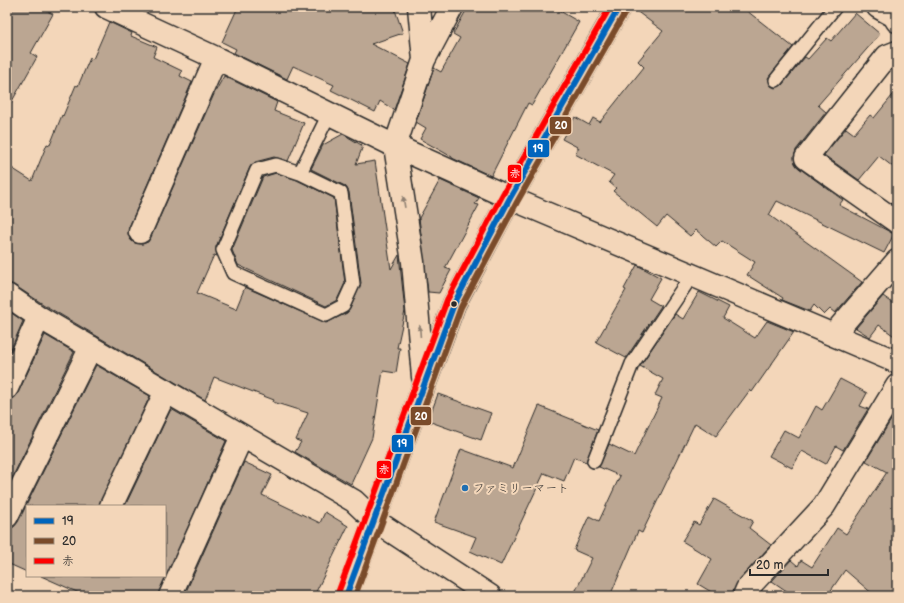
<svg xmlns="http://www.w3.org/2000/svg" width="904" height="603" font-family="'Balsamiq Sans','Klee One',sans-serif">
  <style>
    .building { fill: #bba692; stroke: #2b2b2b }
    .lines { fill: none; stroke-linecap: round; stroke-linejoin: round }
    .lane-casing { stroke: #2b2b2b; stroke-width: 16 }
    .street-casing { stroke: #2b2b2b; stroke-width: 25 }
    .lane { stroke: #f3d6b9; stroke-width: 13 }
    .street { stroke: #f3d6b9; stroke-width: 22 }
    .bus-1-casing { stroke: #f3d6b9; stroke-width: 9 }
    .bus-2-casing { stroke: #f3d6b9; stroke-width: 9 }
    .bus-3-casing { stroke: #f3d6b9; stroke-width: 9 }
    .bus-1 { stroke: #0065bd; stroke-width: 6 }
    .bus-2 { stroke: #7a4b2a; stroke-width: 6 }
    .bus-3 { stroke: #f00; stroke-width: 6 }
    .oneway { fill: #8f8072 }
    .bus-dot { fill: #2b2b2b; stroke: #f3d6b9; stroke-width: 1.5 }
    .poi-dot { fill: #1f6fb2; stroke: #f3d6b9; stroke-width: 1.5 }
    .labels { text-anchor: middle; stroke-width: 4; stroke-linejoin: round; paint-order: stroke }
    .poi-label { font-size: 12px; fill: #2b2b2b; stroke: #f3d6b9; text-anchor: start }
    .line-badge { stroke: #f3d6b9; stroke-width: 1.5 }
    .badge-label { font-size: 11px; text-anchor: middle; font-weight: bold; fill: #fff }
  </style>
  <rect width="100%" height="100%" fill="#f3d6b9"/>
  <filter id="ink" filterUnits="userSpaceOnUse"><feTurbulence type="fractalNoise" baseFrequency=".025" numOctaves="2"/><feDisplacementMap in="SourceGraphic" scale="8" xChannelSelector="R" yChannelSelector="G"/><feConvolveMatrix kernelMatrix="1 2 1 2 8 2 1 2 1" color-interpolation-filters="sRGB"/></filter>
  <g filter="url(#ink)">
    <path class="building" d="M 7,7 L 39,7 L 53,14 L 31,53 L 37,57 L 7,110 Z
      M 238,7 L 394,7 L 403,33 L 371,44 L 410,64 L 394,110 L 380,101 L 375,112 L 331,90 L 334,85 L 293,66 L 287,79 L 234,53 L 236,49 L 222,42 Z
      M 468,7 L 553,7 L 579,22 L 532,105 L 528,103 L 491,176 L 452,158 L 452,157 L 420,139 L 426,128 L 416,122 L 434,68 L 441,72 L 460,38 L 453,34 Z
      M 631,7 L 742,7 L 793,47 L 768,78 L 771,86 L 775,88 L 782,85 L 805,57 L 808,59 L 827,38 L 831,41 L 855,13 L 880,34 L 818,105 L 826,112 L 796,150 L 794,157 L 795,163 L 799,168 L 843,200 L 839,205 L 894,234 L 884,253 L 777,201 L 769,215 L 862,282 L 835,313 L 830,309 L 824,315 L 814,305 L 810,311 L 782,300 L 783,298 L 747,275 L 755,262 L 722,241 L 716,247 L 696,230 L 690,236 L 666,216 L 657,227 L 613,191 L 616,188 L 609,182 L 614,175 L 575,154 L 579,148 L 562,139 L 575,117 L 589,125 L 593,118 L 600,122 L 644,67 L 638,61 L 663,31 Z
      M 109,22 L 132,33 L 131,36 L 157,47 L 153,57 L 182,71 L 180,76 L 192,82 L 129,227 L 128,234 L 130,239 L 135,243 L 142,244 L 148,242 L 151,237 L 215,92 L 224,76 L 277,102 L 274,111 L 304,123 L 288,161 L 274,157 L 255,162 L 250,167 L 216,247 L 217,256 L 214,255 L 197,293 L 236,309 L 245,287 L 326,323 L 347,313 L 350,309 L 361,283 L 349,192 L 345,186 L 311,169 L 323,145 L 343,134 L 363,146 L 356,164 L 375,161 L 391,269 L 399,255 L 405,311 L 397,348 L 400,348 L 396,373 L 383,371 L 372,438 L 351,484 L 295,452 L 301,442 L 296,440 L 308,413 L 273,402 L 274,400 L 214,377 L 205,400 L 46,306 L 14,285 L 7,283 L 7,165 L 32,181 L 47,144 L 50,145 L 62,115 L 63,116 L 76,85 L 78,86 L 90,58 L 93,59 Z
      M 897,90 L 897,170 L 879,156 L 859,180 L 824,155 L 846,128 L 854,134 L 870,115 L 874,118 Z
      M 276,173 L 297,180 L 334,198 L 345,283 L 337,300 L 326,306 L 238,265 L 232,250 L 263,177 Z
      M 440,180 L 479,198 L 475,204 L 479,205 L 445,268 L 451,270 L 439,293 L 428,292 L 419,218 Z
      M 637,265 L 661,278 L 649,299 L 661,306 L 626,358 L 596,342 L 626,290 L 624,289 Z
      M 699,292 L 729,307 L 723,318 L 755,338 L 767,321 L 794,332 L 752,392 L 750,390 L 716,436 L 695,423 L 642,533 L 638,531 L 610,596 L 573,596 L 592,558 L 574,550 L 589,516 L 599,521 L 620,476 L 599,467 L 609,444 L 634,456 L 662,398 L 655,395 L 663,379 L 640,366 L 675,314 L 683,319 Z
      M 883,296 L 897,306 L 897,338 L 879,325 L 870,337 L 856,328 Z
      M 7,310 L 23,321 L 7,358 Z
      M 45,335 L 74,352 L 7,488 L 7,400 L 14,398 L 18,393 Z
      M 96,365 L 150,396 L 99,506 L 27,506 L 27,572 L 7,563 L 7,528 L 14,527 L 18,522 Z
      M 840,379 L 867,393 L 860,406 L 868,409 L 843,450 L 836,446 L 826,464 L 802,451 L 792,468 L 769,456 L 784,430 L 799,438 L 816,406 L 822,410 Z
      M 438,394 L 491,413 L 481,440 L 428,421 Z
      M 539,406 L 598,430 L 586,462 L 574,457 L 564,481 L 544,473 L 501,565 L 470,551 L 476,537 L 434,522 L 461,449 L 513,468 Z
      M 171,409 L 226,441 L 158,596 L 86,596 L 41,576 L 165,576 L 165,506 L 125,506 Z
      M 891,420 L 897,422 L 897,596 L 875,596 L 845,570 L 827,596 L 794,596 L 772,581 L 791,560 L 798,566 L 801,560 L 812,567 L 837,528 L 846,534 L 887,472 L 866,461 Z
      M 244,462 L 272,475 L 262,495 L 320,523 L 325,512 L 348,526 L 314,596 L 184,596 Z
      M 714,499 L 753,521 L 749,528 L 771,545 L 738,581 L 732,596 L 718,596 L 698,584 L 712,559 L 682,541 L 694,522 L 699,525 Z"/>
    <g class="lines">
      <g class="lane-casing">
        <path id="lane" d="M 776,80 L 835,7
          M 276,165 L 300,173 L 341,193 L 353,284 L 343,306 L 326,315 L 233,273 L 223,250 L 257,170 Z
          M 300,173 L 329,114
          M 594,461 L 632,364 L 692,275"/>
      </g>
      <g class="street-casing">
        <path id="street" d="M 106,7 L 216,58 L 395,146 L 510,198 L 897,362
          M 419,7 L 424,60 L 395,146 L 413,262 L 423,377
          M 878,7 L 894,16 L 897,21
          M 897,52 L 887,56 L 806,158 L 897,222
          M 424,60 L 452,7
          M 140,232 L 216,58
          M 7,295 L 39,317 L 354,501 L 374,520 L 490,596
          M 833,335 L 897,261
          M 7,388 L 39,317
          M 111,506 L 166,391
          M 7,516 L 91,347
          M 170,596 L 242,436
          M 346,596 L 454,304 L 510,198 L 619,7
          M 744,596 L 747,589 L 824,506 L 897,386"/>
      </g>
      <use href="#lane" class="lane"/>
      <use href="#street" class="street"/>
      <g class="bus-1-casing">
        <path id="bus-1" d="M 346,596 L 454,304 L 510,198 L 619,7"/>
      </g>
      <g class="bus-2-casing">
        <path id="bus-2" d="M 355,596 L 461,307 L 517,202 L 626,11"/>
      </g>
      <g class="bus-3-casing">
        <path id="bus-3" d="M 338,593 L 447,300 L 503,194 L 610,7"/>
      </g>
      <use href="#bus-1" class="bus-1"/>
      <use href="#bus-2" class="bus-2"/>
      <use href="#bus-3" class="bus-3"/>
    </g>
    <defs><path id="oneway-solid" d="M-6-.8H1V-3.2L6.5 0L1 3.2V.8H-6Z"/></defs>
    <g class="oneway">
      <use href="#oneway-solid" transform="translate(404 202) rotate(-99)"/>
      <use href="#oneway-solid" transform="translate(420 331) rotate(-94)"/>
    </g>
  </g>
  <circle class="bus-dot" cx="454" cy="304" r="3.5"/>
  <circle class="poi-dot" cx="465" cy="488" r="4"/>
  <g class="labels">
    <g class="poi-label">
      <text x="473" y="492">ファミリーマート</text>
    </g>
  </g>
  <g class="line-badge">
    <rect x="549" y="116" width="23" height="19" rx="4" fill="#7a4b2a"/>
    <rect x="527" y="139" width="23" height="19" rx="4" fill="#0065bd"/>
    <rect x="507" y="164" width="15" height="19" rx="4" fill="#f00"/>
    <rect x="410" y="406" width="22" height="20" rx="4" fill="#7a4b2a"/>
    <rect x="391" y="434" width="23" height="19" rx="4" fill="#0065bd"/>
    <rect x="376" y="460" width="16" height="19" rx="4" fill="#f00"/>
  </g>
  <g class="badge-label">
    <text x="561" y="129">20</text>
    <text x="538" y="152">19</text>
    <text x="515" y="177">赤</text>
    <text x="421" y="420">20</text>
    <text x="402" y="447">19</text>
    <text x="384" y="473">赤</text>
  </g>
  <rect width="904" height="603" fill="none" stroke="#f3d6b9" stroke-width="24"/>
  <rect x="12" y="12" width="880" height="579" fill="none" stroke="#2b2b2b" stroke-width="1.5" filter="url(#ink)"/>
  <rect x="26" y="505" width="140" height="72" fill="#f3d6b9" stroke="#a39280"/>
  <rect x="34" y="518" width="20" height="6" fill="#0065bd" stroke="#a39280"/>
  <text x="62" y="525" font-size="12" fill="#2b2b2b">19</text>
  <rect x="34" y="538" width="20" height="6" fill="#7a4b2a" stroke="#a39280"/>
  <text x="62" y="545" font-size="12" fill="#2b2b2b">20</text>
  <rect x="34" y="558" width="20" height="6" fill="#ff0000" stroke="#a39280"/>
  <text x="62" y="565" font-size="12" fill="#2b2b2b">赤</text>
  <path d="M750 569v6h78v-6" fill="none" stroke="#2b2b2b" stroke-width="2"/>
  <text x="756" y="569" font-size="12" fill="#2b2b2b" stroke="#f3d6b9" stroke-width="3" paint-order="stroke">20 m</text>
</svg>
